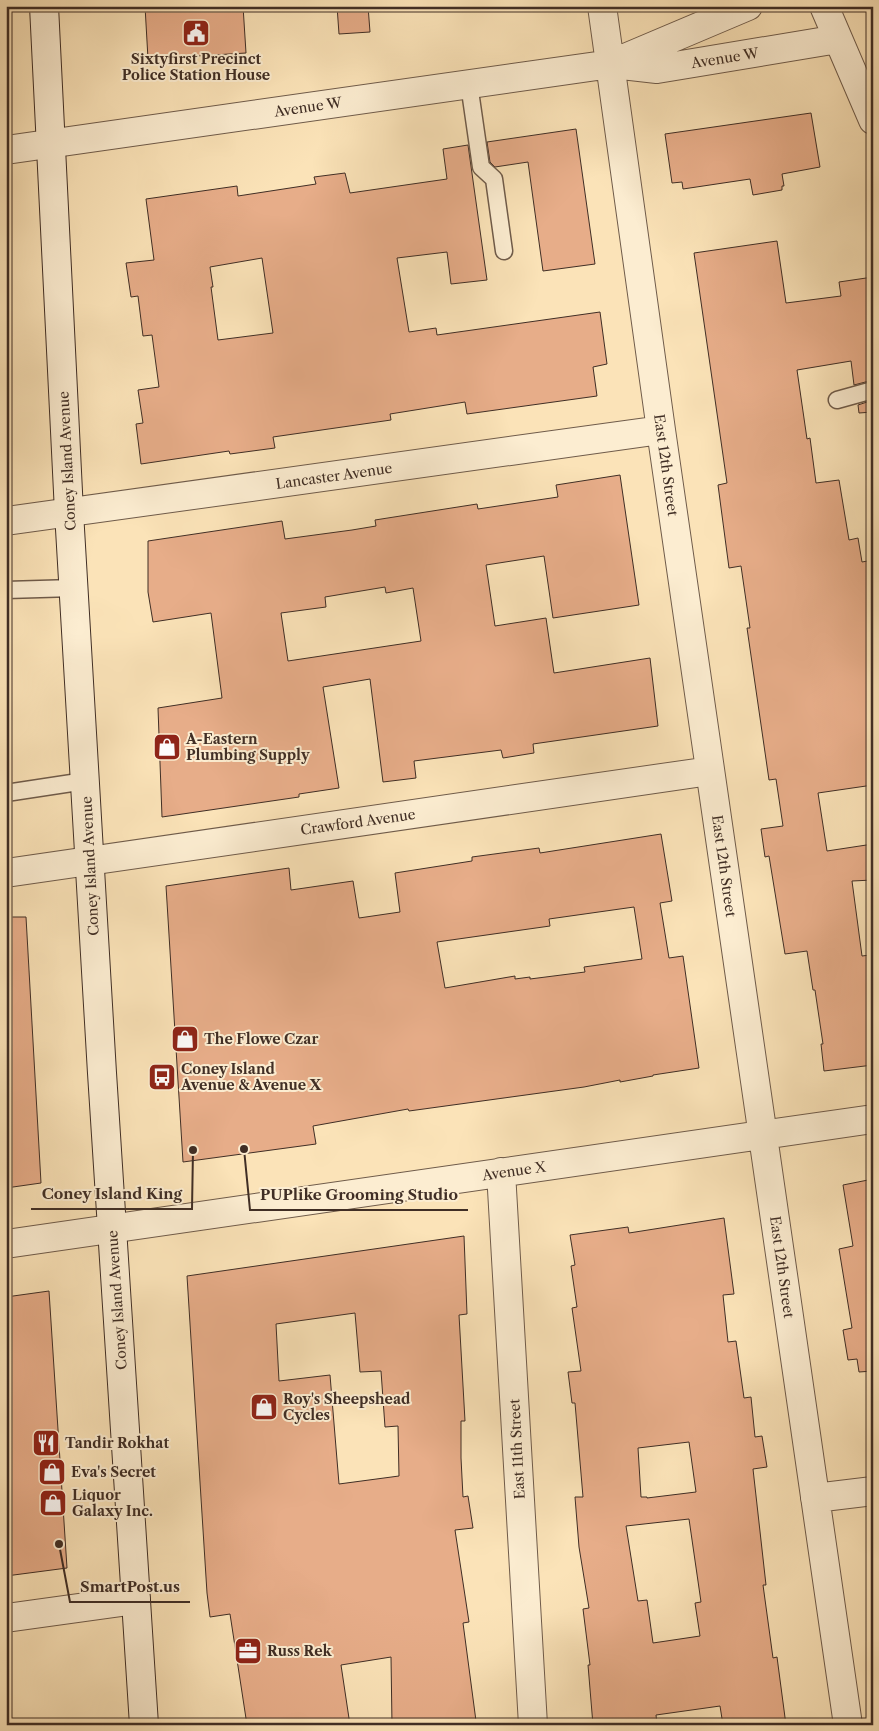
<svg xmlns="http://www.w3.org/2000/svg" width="879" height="1731" font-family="'Libre Caslon Text',serif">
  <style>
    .building { fill: #e7ad89; stroke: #402e25; fill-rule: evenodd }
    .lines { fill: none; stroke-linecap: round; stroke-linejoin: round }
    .service-casing { stroke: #6f5b4a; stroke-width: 19 }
    .minor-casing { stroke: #6f5b4a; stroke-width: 30 }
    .secondary-casing { stroke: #402e25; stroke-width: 30 }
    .service { stroke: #fcedd1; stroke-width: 16 }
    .minor { stroke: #fcedd1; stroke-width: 28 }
    .secondary { stroke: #fcedd1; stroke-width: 28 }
    .labels { text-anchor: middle; stroke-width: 4; stroke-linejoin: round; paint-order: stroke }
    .street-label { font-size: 14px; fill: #402e25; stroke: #fcedd1 }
    .poi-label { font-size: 14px; font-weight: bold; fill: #402e25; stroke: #fcedd1; text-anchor: start }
    .leader { fill: none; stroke: #402e25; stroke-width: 2 }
    .callout-dot { fill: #402e25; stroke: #fcedd1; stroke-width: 2 }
    .callout-label { font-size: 15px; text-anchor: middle; font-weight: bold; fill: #402e25; stroke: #fcedd1; stroke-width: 4; stroke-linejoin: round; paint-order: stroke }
  </style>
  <rect width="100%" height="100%" fill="#fbe3b8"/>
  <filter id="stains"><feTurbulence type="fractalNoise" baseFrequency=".004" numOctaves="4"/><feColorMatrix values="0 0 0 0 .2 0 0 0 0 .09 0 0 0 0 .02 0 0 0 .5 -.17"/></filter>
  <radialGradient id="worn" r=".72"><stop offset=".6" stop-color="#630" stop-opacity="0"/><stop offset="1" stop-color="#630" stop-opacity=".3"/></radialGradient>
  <path class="building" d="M 145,6 L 243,6 L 246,53 L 148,59 Z
    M 337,6 L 368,6 L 370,32 L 339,34 Z
    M 811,113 L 820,167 L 782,174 L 784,186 L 782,186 L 782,190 L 753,195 L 750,179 L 683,189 L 682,182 L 672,183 L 665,134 Z
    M 576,129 L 595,264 L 543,271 L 528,162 L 495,167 L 490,162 L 487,142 Z
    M 468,145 L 487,280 L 451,284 L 447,252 L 397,258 L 409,332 L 436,328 L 437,335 L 600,312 L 607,364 L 593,367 L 597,396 L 467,414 L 465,402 L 390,414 L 391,420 L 273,437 L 275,448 L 230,454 L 229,451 L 141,464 L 136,424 L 143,423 L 138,390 L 159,387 L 152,335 L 143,336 L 138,296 L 131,297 L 126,263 L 154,260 L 146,199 L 237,186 L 238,196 L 316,184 L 314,177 L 345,173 L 350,193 L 447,179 L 443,149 ZM 262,258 L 273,333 L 218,340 L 211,287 L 213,287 L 210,267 Z
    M 777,241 L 786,303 L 841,296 L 839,282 L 873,277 L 873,380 L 854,385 L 851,361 L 797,370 L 807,439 L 810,438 L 816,483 L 839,480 L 849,540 L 858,538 L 862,562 L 873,560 L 873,785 L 818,793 L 827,851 L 873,844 L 873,880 L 852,881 L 862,956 L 870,955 L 873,974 L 873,1065 L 824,1071 L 821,1044 L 823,1044 L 815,990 L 813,990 L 807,951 L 785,954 L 769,856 L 765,857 L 761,829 L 783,826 L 776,779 L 769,780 L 747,628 L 750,628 L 741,566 L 729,568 L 718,485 L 727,483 L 694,253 Z
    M 873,400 L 873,412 L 859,413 L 858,405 Z
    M 620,475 L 639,605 L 553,618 L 544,556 L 486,565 L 495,626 L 546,618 L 554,673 L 650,658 L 658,726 L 533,744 L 534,753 L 503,758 L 501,750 L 414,761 L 416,778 L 383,782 L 370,679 L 323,687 L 339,788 L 299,794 L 299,797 L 162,817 L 158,708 L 222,698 L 211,613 L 153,622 L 148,592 L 148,541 L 282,521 L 285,539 L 352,530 L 376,526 L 375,520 L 477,504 L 478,509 L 558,497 L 556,485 ZM 385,587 L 386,593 L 413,588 L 421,641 L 288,661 L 281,613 L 326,607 L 325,597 Z
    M 661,834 L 672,901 L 660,903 L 669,958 L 683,956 L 699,1068 L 653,1075 L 653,1076 L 620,1082 L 620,1080 L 584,1087 L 409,1111 L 408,1109 L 313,1126 L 316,1144 L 183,1162 L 166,886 L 289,868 L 291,890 L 353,881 L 359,918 L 400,912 L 395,873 L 472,861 L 472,857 L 539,848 L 540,853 ZM 634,907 L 642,959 L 584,967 L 585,972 L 530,979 L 530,977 L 515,979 L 515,976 L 445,988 L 437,942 L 550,926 L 549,919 Z
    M 6,917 L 26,917 L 41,1183 L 6,1188 Z
    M 873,1179 L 873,1371 L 859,1372 L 857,1359 L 848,1360 L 843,1330 L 852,1328 L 839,1249 L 853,1246 L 843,1185 Z
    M 724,1218 L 734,1294 L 723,1295 L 728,1342 L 736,1341 L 744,1398 L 751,1397 L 755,1437 L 762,1436 L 767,1467 L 753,1469 L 766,1585 L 763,1585 L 773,1658 L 777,1657 L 786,1725 L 723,1725 L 720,1706 L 656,1715 L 657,1725 L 593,1725 L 588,1665 L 590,1665 L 583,1609 L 589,1608 L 579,1547 L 575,1497 L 583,1497 L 575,1403 L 572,1403 L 568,1372 L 581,1371 L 572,1308 L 577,1307 L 571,1266 L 575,1265 L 570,1235 L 628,1227 L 629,1233 ZM 689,1442 L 696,1492 L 647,1498 L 647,1497 L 641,1497 L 638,1448 ZM 689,1519 L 701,1602 L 695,1603 L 700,1636 L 653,1643 L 647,1600 L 638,1601 L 626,1526 Z
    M 464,1236 L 467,1314 L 459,1315 L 465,1421 L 461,1421 L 461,1458 L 463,1497 L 468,1496 L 473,1528 L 455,1530 L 469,1622 L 463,1623 L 476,1721 L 439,1725 L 392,1725 L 391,1657 L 341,1665 L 350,1725 L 247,1725 L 230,1614 L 210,1617 L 207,1593 L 187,1276 ZM 355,1313 L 360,1372 L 381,1371 L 385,1427 L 398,1426 L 399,1476 L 339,1484 L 330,1375 L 279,1381 L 276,1324 Z
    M 49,1291 L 67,1568 L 6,1576 L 6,1297 Z"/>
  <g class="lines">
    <g class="service-casing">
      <path id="service" d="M 469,84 L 481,167 L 494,179 L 504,251
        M 837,400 L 873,390
        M 6,590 L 74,588
        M 6,793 L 85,781"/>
    </g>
    <g class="minor-casing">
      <path id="minor" d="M 602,6 L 661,430 L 848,1725
        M 824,6 L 873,120
        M 613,64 L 657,69 L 838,39
        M 6,150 L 611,64 L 748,6
        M 6,521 L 661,430
        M 6,873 L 710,771
        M 501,1172 L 533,1725
        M 6,1244 L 873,1119
        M 815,1498 L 873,1491
        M 6,1618 L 136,1600"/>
    </g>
    <g class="secondary-casing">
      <path id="secondary" d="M 44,6 L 69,512 L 102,1073 L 144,1725"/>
    </g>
    <use href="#service" class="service"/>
    <use href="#minor" class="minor"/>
    <use href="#secondary" class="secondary"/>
  </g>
  <defs>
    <g id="civic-square" transform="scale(1.4375)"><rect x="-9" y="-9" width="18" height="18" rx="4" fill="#8f2418" stroke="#fcedd1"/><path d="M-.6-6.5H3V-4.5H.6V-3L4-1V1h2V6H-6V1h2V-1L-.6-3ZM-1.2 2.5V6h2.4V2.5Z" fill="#fff"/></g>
    <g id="shop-square" transform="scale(1.4375)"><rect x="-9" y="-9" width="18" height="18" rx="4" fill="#8f2418" stroke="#fcedd1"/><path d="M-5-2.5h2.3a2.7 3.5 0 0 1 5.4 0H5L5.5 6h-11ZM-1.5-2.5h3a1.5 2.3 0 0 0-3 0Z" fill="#fff"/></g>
    <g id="bus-square" transform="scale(1.4375)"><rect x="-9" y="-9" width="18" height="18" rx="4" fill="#8f2418" stroke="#fcedd1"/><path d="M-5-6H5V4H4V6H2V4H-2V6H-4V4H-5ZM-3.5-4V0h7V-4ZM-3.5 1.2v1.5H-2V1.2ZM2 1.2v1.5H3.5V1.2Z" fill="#fff"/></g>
    <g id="restaurant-square" transform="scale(1.4375)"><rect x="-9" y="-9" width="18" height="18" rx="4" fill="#8f2418" stroke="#fcedd1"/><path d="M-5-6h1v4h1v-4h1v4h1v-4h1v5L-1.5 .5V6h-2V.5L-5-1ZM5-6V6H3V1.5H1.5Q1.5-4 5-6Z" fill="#fff"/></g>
    <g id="office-square" transform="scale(1.4375)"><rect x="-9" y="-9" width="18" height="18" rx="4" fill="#8f2418" stroke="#fcedd1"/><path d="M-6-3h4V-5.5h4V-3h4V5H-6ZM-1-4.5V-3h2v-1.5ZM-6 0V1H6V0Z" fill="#fff"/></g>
  </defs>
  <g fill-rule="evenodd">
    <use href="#civic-square" x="196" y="33"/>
    <use href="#shop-square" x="167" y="747"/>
    <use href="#shop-square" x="185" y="1039"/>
    <use href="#bus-square" x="162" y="1077"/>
    <use href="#shop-square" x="264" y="1407"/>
    <use href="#restaurant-square" x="46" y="1443"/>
    <use href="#shop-square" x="52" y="1472"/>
    <use href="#shop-square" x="53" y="1503"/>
    <use href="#office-square" x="248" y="1651"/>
  </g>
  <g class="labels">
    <g class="street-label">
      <text transform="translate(725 58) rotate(-9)" y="5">Avenue W</text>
      <text transform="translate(308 107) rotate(-8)" y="5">Avenue W</text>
      <text transform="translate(67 461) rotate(-93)" y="5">Coney Island Avenue</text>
      <text transform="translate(666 465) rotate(82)" y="5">East 12th Street</text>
      <text transform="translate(334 476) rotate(-8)" y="5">Lancaster Avenue</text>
      <text transform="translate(358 822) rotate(-8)" y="5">Crawford Avenue</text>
      <text transform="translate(90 866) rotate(-93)" y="5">Coney Island Avenue</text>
      <text transform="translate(724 866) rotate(82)" y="5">East 12th Street</text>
      <text transform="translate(514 1171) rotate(-8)" y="5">Avenue X</text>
      <text transform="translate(782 1267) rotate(82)" y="5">East 12th Street</text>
      <text transform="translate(117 1300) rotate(-94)" y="5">Coney Island Avenue</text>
      <text transform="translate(517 1449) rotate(-93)" y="5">East 11th Street</text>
    </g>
    <g class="poi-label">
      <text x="196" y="64" text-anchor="middle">Sixtyfirst Precinct<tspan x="196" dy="16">Police Station House</tspan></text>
      <text x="186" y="744">A-Eastern<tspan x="186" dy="16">Plumbing Supply</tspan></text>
      <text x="204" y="1044">The Flowe Czar</text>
      <text x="181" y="1074">Coney Island<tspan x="181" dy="16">Avenue &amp; Avenue X</tspan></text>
      <text x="283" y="1404">Roy's Sheepshead<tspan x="283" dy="16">Cycles</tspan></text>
      <text x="65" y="1448">Tandir Rokhat</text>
      <text x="71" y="1477">Eva's Secret</text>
      <text x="72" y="1500">Liquor<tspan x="72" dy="16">Galaxy Inc.</tspan></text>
      <text x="267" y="1656">Russ Rek</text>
    </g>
  </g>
  <path class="leader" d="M193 1150L192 1209H31M244 1149L250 1210H468M59 1544L70 1602H190"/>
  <g class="callout-dot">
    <circle cx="193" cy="1150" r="5"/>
    <circle cx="244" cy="1149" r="5"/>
    <circle cx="59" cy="1544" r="5"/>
  </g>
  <g class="callout-label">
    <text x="112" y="1199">Coney Island King</text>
    <text x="359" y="1200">PUPlike Grooming Studio</text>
    <text x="130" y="1592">SmartPost.us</text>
  </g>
  <rect width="879" height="1731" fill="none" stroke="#fbe3b8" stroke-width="25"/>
  <rect x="8" y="8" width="864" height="1716" fill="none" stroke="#402e25" stroke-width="2.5"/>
  <rect x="12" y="12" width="854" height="1706" fill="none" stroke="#402e25"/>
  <rect width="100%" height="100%" filter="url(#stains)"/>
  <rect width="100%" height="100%" fill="url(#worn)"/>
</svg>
